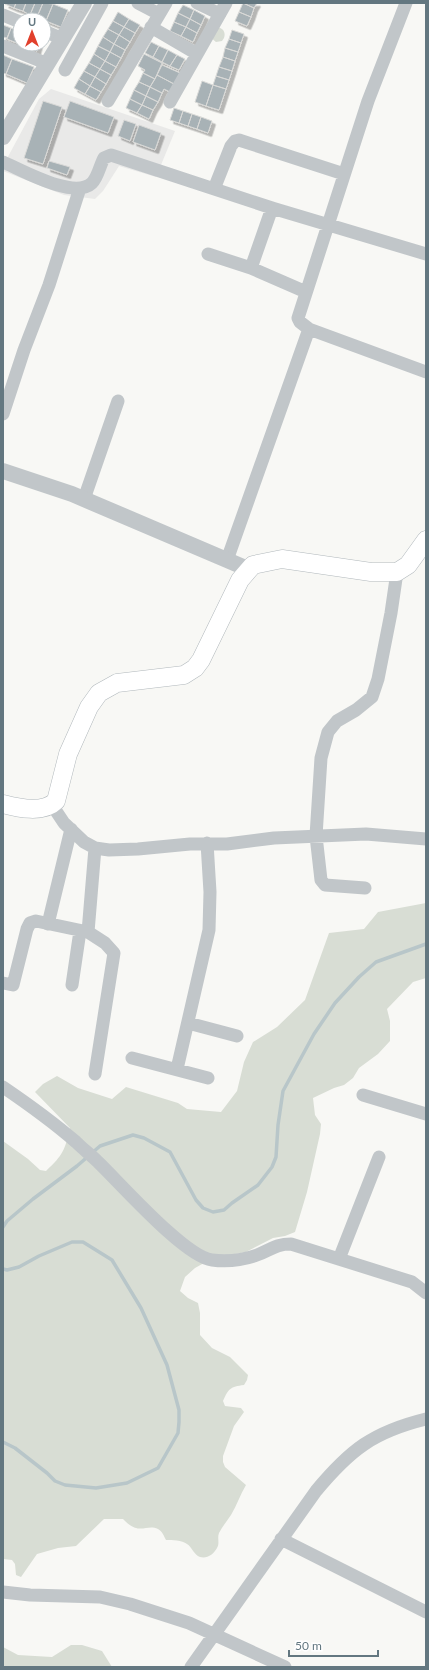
<svg xmlns="http://www.w3.org/2000/svg" width="429" height="1670" font-family="Lato,sans-serif">
  <style>
    .built { fill: #e9e9e8 }
    .green { fill: #d8ddd4 }
    .lines { fill: none; stroke-linecap: round; stroke-linejoin: round }
    .stream { stroke: #b8c6c9; stroke-width: 3.5 }
    .building { fill: #a8b2b6; stroke: #d9d9d7; filter: url(#shadow) }
    .secondary-casing { stroke: #b1b8bc; stroke-width: 19 }
    .minor { stroke: #c1c6c9; stroke-width: 13 }
    .tertiary { stroke: #c1c6c9; stroke-width: 16 }
    .secondary { stroke: #fff; stroke-width: 18 }
  </style>
  <defs>
    <filter id="shadow"><feDropShadow dx="3.5" dy="3.5" stdDeviation="0" flood-color="#0004"/></filter>
  </defs>
  <rect width="100%" height="100%" fill="#f8f8f5"/>
  <path class="built" d="M 51,89 L 175,131 L 156,177 L 119,166 L 103,191 L 95,199 L 64,195 L 3,171 L 3,166 L 39,99 Z"/>
  <path class="green" d="M 217,27 C 223,28 226,32 224,38 L 222,41 L 216,42 L 210,37 Z
    M 426,903 L 426,978 L 413,982 L 387,1009 L 390,1021 L 390,1041 L 378,1054 L 359,1068 L 353,1078 L 344,1085 L 334,1088 L 313,1098 L 315,1115 L 321,1124 L 320,1134 L 307,1192 L 295,1232 L 285,1236 L 273,1238 L 246,1252 L 213,1258 L 195,1268 L 185,1277 L 180,1291 L 188,1298 L 198,1303 L 200,1313 L 200,1335 L 212,1348 L 230,1357 L 248,1375 L 247,1380 L 244,1385 C 230,1387 229,1388 223,1401 L 225,1406 L 241,1408 L 244,1412 L 234,1426 L 223,1456 L 223,1462 L 225,1467 L 246,1485 C 240,1495 237,1505 231,1515 C 227,1521 222,1527 219,1533 C 217,1538 220,1543 217,1548 C 214,1554 207,1559 200,1557 C 194,1555 192,1547 187,1544 C 182,1540 172,1540 166,1540 C 164,1536 162,1531 158,1529 C 146,1523 140,1537 123,1519 L 104,1519 L 76,1546 L 58,1548 L 37,1554 L 21,1577 L 16,1575 L 15,1564 L 12,1560 L 3,1559 L 3,1141 L 28,1159 L 40,1170 L 46,1171 C 63,1155 65,1150 70,1128 L 35,1092 L 43,1084 L 57,1076 L 78,1088 L 112,1099 L 126,1087 L 178,1103 L 187,1109 L 221,1112 L 237,1091 L 244,1062 L 253,1042 L 277,1027 L 305,1000 L 329,933 L 364,929 L 378,912 Z
    M 71,1645 L 82,1645 L 102,1651 L 112,1667 L 3,1667 L 3,1647 L 18,1655 L 52,1657 Z"/>
  <g class="lines">
    <path class="stream" d="M 3,1227 L 7,1221 L 33,1199 L 77,1166 L 100,1146 L 133,1135 L 144,1138 L 170,1152 L 196,1200 L 203,1208 L 213,1212 L 224,1210 L 232,1203 L 258,1185 L 272,1167 L 276,1157 L 278,1125 L 283,1091 L 314,1034 L 335,1003 L 359,977 L 376,962 L 426,944
      M 3,1269 L 7,1270 L 19,1267 L 39,1256 L 72,1242 L 83,1242 L 112,1260 L 141,1308 L 167,1365 L 179,1410 L 179,1422 L 178,1433 L 158,1468 L 127,1483 L 96,1488 L 65,1485 L 55,1481 L 47,1473 L 15,1448 L 3,1442"/>
  </g>
  <path class="building" d="M 6,3 L 16,3 L 14,8 L 5,4 Z
    M 16,3 L 26,3 L 23,11 L 14,8 Z
    M 26,3 L 35,3 L 30,15 L 23,11 Z
    M 35,3 L 43,3 L 37,17 L 30,15 Z
    M 43,3 L 53,4 L 46,21 L 37,17 Z
    M 243,3 L 254,8 L 251,17 L 239,12 Z
    M 243,3 L 257,3 L 254,8 Z
    M 53,4 L 68,10 L 61,27 L 46,21 Z
    M 183,5 L 194,10 L 190,19 L 178,13 Z
    M 194,10 L 205,16 L 201,25 L 190,19 Z
    M 118,12 L 129,19 L 124,27 L 113,21 Z
    M 239,12 L 251,17 L 247,26 L 235,21 Z
    M 178,13 L 190,19 L 186,27 L 174,22 Z
    M 129,19 L 140,25 L 135,33 L 124,27 Z
    M 190,19 L 201,25 L 197,33 L 186,27 Z
    M 113,21 L 124,27 L 119,35 L 108,29 Z
    M 174,22 L 186,27 L 181,36 L 170,31 Z
    M 3,25 L 11,28 L 7,38 L 3,37 Z
    M 124,27 L 135,33 L 130,42 L 119,35 Z
    M 186,27 L 197,33 L 193,42 L 181,36 Z
    M 11,28 L 20,32 L 17,43 L 7,39 Z
    M 108,29 L 119,35 L 114,44 L 103,37 Z
    M 232,30 L 244,34 L 241,43 L 229,39 Z
    M 119,35 L 130,42 L 125,50 L 114,44 Z
    M 103,37 L 114,44 L 110,52 L 98,46 Z
    M 229,39 L 241,43 L 238,52 L 225,48 Z
    M 151,42 L 159,46 L 153,57 L 145,53 Z
    M 28,44 L 39,44 L 37,51 L 27,46 Z
    M 114,44 L 125,50 L 121,58 L 110,52 Z
    M 98,46 L 110,52 L 105,61 L 94,54 Z
    M 159,46 L 168,50 L 162,62 L 153,57 Z
    M 225,48 L 238,52 L 235,61 L 223,57 Z
    M 168,50 L 177,55 L 170,66 L 162,62 Z
    M 110,52 L 121,58 L 116,67 L 105,61 Z
    M 94,54 L 105,61 L 100,69 L 89,63 Z
    M 144,54 L 162,63 L 155,79 L 143,73 L 145,70 L 138,66 Z
    M 3,55 L 12,59 L 6,74 L 3,73 Z
    M 177,55 L 185,59 L 179,70 L 170,66 Z
    M 223,57 L 235,61 L 232,71 L 219,67 Z
    M 12,59 L 34,67 L 27,83 L 6,74 Z
    M 105,61 L 116,67 L 111,75 L 100,69 Z
    M 89,63 L 100,69 L 95,77 L 84,71 Z
    M 162,65 L 180,73 L 174,84 L 157,75 Z
    M 219,67 L 232,71 L 229,80 L 216,76 Z
    M 100,69 L 111,75 L 106,84 L 95,77 Z
    M 84,71 L 95,77 L 90,86 L 79,79 Z
    M 143,73 L 155,79 L 150,87 L 139,82 Z
    M 157,75 L 174,84 L 170,92 L 164,89 L 162,93 L 150,87 Z
    M 216,76 L 229,80 L 226,89 L 213,85 Z
    M 95,77 L 106,84 L 101,92 L 90,86 Z
    M 79,79 L 90,86 L 85,94 L 74,88 Z
    M 202,81 L 213,85 L 206,106 L 195,102 Z
    M 139,82 L 150,87 L 146,96 L 134,90 Z
    M 213,85 L 226,89 L 219,110 L 206,106 Z
    M 90,86 L 101,92 L 96,100 L 85,94 Z
    M 150,87 L 162,93 L 158,102 L 146,96 Z
    M 134,90 L 146,96 L 142,105 L 130,99 Z
    M 146,96 L 158,102 L 153,110 L 142,105 Z
    M 130,99 L 142,105 L 137,113 L 126,108 Z
    M 43,101 L 62,107 L 43,164 L 24,158 Z
    M 70,101 L 114,117 L 108,133 L 64,117 Z
    M 142,105 L 153,110 L 149,119 L 137,113 Z
    M 174,108 L 183,111 L 179,123 L 170,120 Z
    M 183,111 L 192,114 L 188,126 L 179,123 Z
    M 192,114 L 201,117 L 197,129 L 188,126 Z
    M 201,117 L 212,121 L 208,133 L 197,129 Z
    M 124,120 L 136,124 L 130,141 L 118,136 Z
    M 139,125 L 161,133 L 155,150 L 133,142 Z
    M 49,161 L 70,167 L 67,175 L 47,168 Z"/>
  <g class="lines">
    <g class="secondary-casing">
      <path id="secondary" d="M 3,804 C 18,808 43,814 56,801 L 68,754 L 89,707 L 99,693 L 117,683 L 184,675 L 195,668 L 201,660 L 240,580 L 253,565 L 282,559 L 371,572 L 397,572 L 408,565 L 426,540"/>
    </g>
    <path class="minor" d="M 138,3 L 159,14
      M 197,3 L 220,14
      M 3,15 L 20,22
      M 151,27 L 197,54
      M 44,31 L 63,39
      M 3,46 L 48,64
      M 65,70 L 102,3
      M 108,101 L 166,3
      M 170,102 L 226,3
      M 3,162 C 22,170 74,200 92,183 C 98,177 100,165 104,158 L 111,155 L 272,208 L 426,254
      M 214,189 L 231,146 L 235,141 L 239,140 L 344,174
      M 272,208 L 251,268 L 306,292
      M 208,254 L 251,268
      M 309,329 L 300,322 L 298,318 L 368,101 L 406,3
      M 3,414 L 24,350 L 49,285 L 80,188
      M 84,499 L 118,401
      M 227,560 L 309,329 L 426,372
      M 52,805 L 64,823 L 84,842 L 95,848 L 109,850 L 138,849 L 190,844 L 227,844 L 274,838 L 366,834 L 426,839
      M 95,848 L 88,932 L 105,943 L 114,953 L 95,1074
      M 365,888 L 325,885 L 321,880 L 316,836 L 321,758 L 328,732 L 337,721 L 356,710 L 372,697 L 378,679 L 391,613 L 397,572
      M 48,924 L 71,829
      M 3,983 L 13,985 L 27,929 L 30,923 L 36,921 L 88,932
      M 72,985 L 80,931
      M 188,1023 L 237,1036
      M 132,1058 L 208,1078
      M 177,1069 L 209,930 L 210,892 L 207,843
      M 3,1087 C 28,1104 53,1122 76,1142 C 83,1149 91,1155 98,1162 C 120,1183 185,1257 212,1260 C 227,1262 243,1260 257,1255 C 271,1250 275,1244 291,1244 L 412,1282 L 426,1293
      M 363,1095 L 426,1114
      M 339,1259 L 379,1157
      M 281,1539 L 426,1612
      M 3,1592 L 30,1595 L 100,1597 L 130,1604 L 189,1623 L 285,1667
      M 191,1667 L 316,1491 C 350,1450 373,1432 426,1419"/>
    <path class="tertiary" d="M 3,137 L 84,3
      M 3,471 L 72,494 L 248,569"/>
    <use href="#secondary" class="secondary"/>
  </g>
  <rect width="429" height="1670" fill="none" stroke="#637780" stroke-width="8"/>
  <g transform="translate(32 32)"><circle r="19" fill="#ffffff" stroke="#c1c9cc"/>
  <path d="M0-3L7 15L0 10L-7 15Z" fill="#e1402c"/>
  <text y="-6" font-size="11" font-weight="bold" text-anchor="middle" fill="#637780">U</text>
  </g>
  <path d="M289 1650v6h89v-6" fill="none" stroke="#637780" stroke-width="2"/>
  <text x="295" y="1650" font-size="12" fill="#637780" stroke="#ffffff" stroke-width="3" paint-order="stroke">50 m</text>
</svg>
